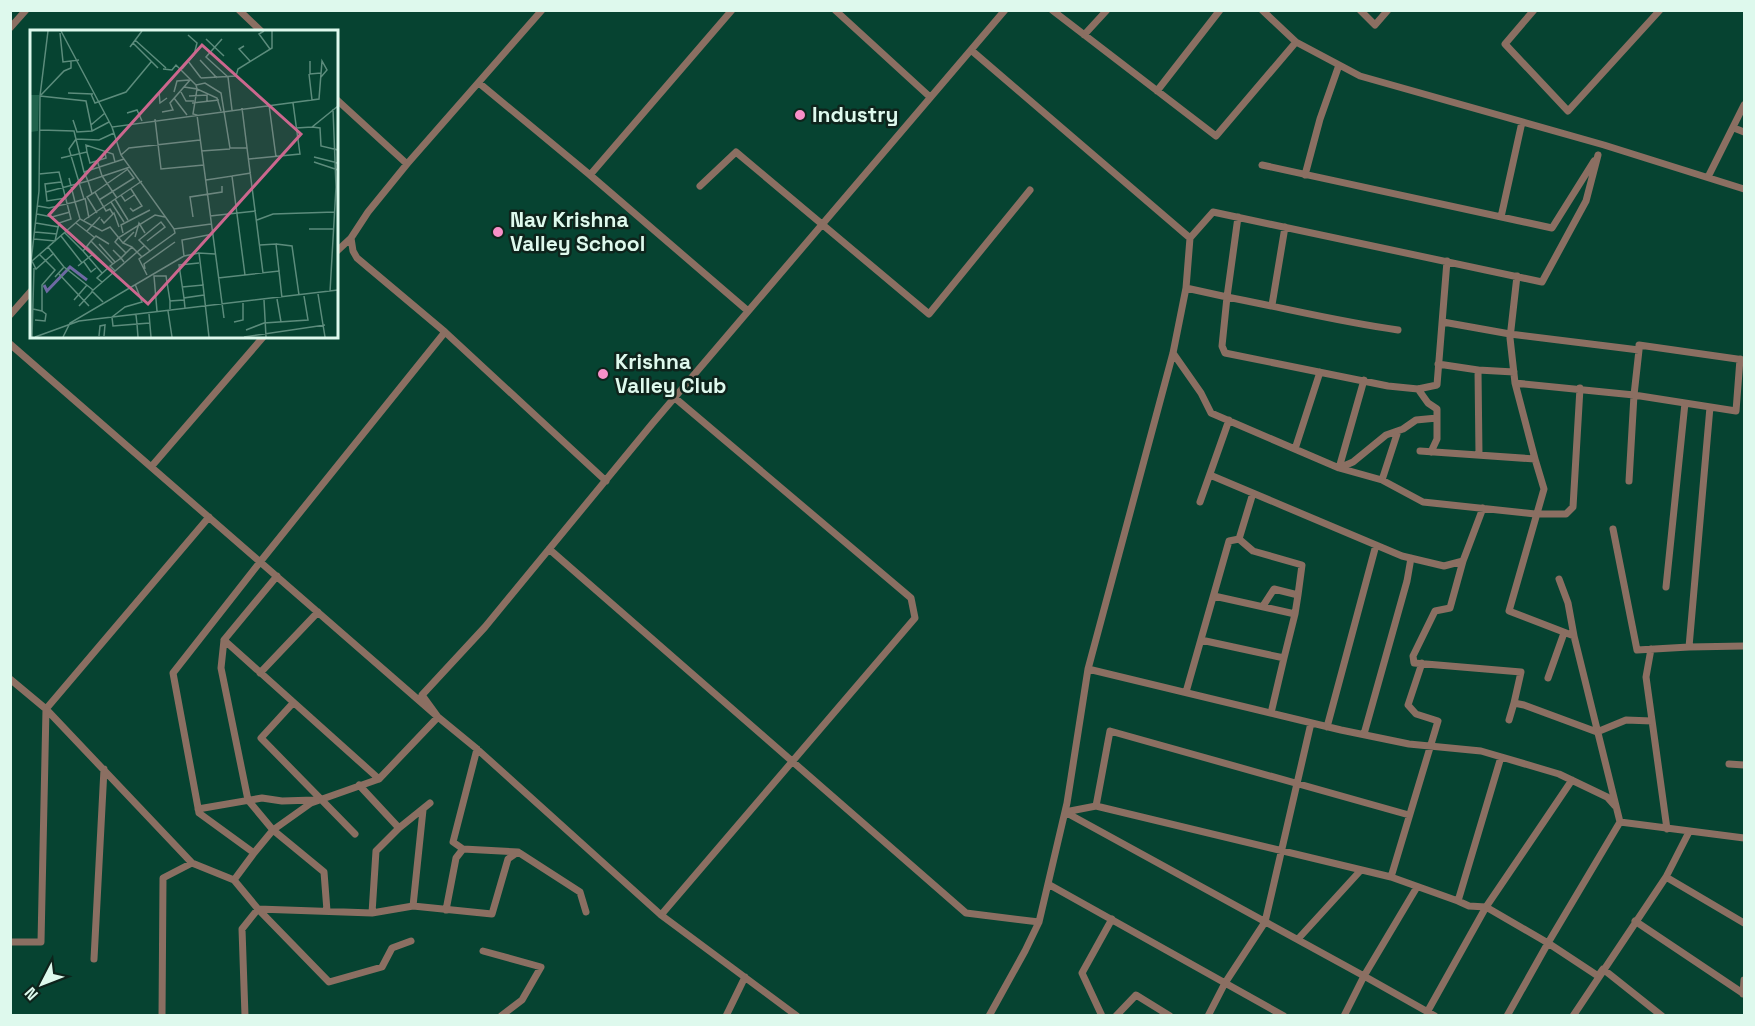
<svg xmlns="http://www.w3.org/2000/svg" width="1755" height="1026" font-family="'Space Grotesk',sans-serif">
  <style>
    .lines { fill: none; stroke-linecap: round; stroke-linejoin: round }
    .minor { stroke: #8b6f62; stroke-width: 7 }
    .poi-dot { fill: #f98fc8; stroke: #0e241c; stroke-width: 2 }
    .labels { text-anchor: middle; stroke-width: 5; stroke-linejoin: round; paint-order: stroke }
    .poi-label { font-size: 21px; font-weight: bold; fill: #def9ed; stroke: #0e241c; text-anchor: start }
    .inset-river { fill: none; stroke: #6e69a3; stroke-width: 3 }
    .inset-road { fill: none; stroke: #5c8c7c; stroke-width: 1.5 }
    .view { fill: #cc678e; fill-opacity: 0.15; stroke: #cc678e; stroke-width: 3 }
    .inset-edge { fill: none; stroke: #def9ed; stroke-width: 3 }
  </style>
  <rect width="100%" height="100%" fill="#064331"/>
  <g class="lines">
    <path class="minor" d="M 239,10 L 262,32
      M 732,10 L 590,175 L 748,311
      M 835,10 L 930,97
      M 1052,10 L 1216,136 L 1296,42 L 1262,10
      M 1360,10 L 1375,25 L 1388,10
      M 1534,10 L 1505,44 L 1568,111 L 1660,10
      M 10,28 L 26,10
      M 1084,35 L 1107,10
      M 1296,42 L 1360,76 L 1604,145 L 1744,189
      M 971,50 L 1190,238 L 1186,288 L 1173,353 L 1088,669 L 1067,803 L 1039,922 L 1025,951 L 989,1016
      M 479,83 L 590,175
      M 1157,91 L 1220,10
      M 336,99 L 407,164
      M 1734,128 L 1744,132
      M 1262,165 L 1552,228 L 1594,161
      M 1305,175 L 1320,119 L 1339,65
      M 1708,177 L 1744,105
      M 700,186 L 736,152 L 929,314 L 1030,190
      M 1501,217 L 1522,122
      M 1190,238 L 1213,212 L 1542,282 L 1586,201 L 1598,155
      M 336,252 L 351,238
      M 1517,276 L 1510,338 L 1515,383 L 1634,395 L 1639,350
      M 1186,288 L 1227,297 L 1238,217
      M 1272,305 L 1285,227
      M 10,315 L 32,290
      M 1443,322 L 1510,334 L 1639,350 L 1639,345 L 1744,360
      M 1398,330 C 1340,322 1284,308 1227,297 L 1222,346 L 1225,353 L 1388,386 L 1418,389 L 1437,385 L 1447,261
      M 445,332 L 606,481
      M 10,344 L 438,717 L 477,749 L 661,915 L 797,1016
      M 1173,353 L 1201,393 L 1211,413 L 1339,468 L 1382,480 L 1423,502 L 1535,514 L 1566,514 L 1573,507 L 1580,388
      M 1438,364 L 1478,370
      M 1364,380 L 1339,468 L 1353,462 L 1386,435 L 1403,429 L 1416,420 L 1437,418
      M 1418,389 L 1428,403 L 1437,409 L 1437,439 L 1431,452
      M 1295,449 L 1320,372
      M 1420,451 L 1535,459 L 1515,383
      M 1479,455 L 1478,370 L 1514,372
      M 151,467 L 264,336
      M 1210,475 L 1402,556 L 1444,566 L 1463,561 L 1483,508
      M 1382,480 L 1398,431
      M 1629,481 L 1634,395 L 1736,411 L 1740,359
      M 1200,502 L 1229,420
      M 1613,529 L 1637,650 L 1689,647 L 1710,407
      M 1239,539 L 1253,493
      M 549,549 L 966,913 L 1039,922
      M 1463,561 L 1450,608 L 1435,611 L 1413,656 L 1414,663 L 1521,672 L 1514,703
      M 277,576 L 224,640 L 221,668 L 248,800 L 273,830 L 254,853 L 199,813 L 173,673 L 260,562 L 445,332 L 357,258 L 353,251 L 351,238 L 368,212 L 407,164 L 542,10
      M 1559,579 L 1568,603 L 1574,636
      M 1666,587 L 1685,403
      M 1214,596 L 1295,614 L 1284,658
      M 1263,606 L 1274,589 L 1298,595 L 1295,614
      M 224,640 L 379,779
      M 1201,640 L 1284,658 L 1271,713
      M 1689,647 L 1744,646
      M 1651,649 L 1646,677 L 1667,829
      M 1422,663 L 1408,705 L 1416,714 L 1438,721 L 1391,877 L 1458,901 L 1501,757
      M 1088,669 L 1341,730 L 1409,744 L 1481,751 L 1559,774 L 1607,797 L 1615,806
      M 260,673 L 318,612
      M 1548,678 L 1564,633
      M 10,679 L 46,709 L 192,863
      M 1186,692 L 1229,541 L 1239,539 L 1253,551 L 1302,565 L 1298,595
      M 293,703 L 261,738 L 355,834
      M 1509,720 L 1514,703 L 1524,705 L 1597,732 L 1626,720 L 1652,721
      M 1327,727 L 1376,545
      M 1364,734 L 1407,581 L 1411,558
      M 1729,764 L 1744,765
      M 359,785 L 399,828 L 376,851 L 372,913
      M 1096,806 L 1110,731 L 1409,815
      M 198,809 L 262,798 L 282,801 L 314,800
      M 1065,812 L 1364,976 L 1417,887
      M 1065,812 L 1096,806 L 1391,877
      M 1620,822 L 1744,838
      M 399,828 L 430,803
      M 463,849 L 518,852
      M 1666,877 L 1689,832
      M 1048,884 L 1284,1016
      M 1458,901 L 1469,906 L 1486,907 L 1572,780
      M 413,906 L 423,810
      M 258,909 L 372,913 L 413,906 L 492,914 L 508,859 L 518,852 L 580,892 L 586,912
      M 258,909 L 329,982 L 382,967 L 392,948 L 411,941
      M 446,910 L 456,858 L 463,849 L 453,842 L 477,749
      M 327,911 L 324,872 L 273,830 L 311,803 L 379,779 L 438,717 L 422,695 L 485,627 L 652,424 L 1005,10
      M 661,915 L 915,618 L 911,598 L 675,398
      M 1635,921 L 1744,994
      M 1298,939 L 1361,870
      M 10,942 L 41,942 L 46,709 L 209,517
      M 483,951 L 541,967 L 522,1000 L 501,1016
      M 94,959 L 104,769
      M 1743,994 L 1744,980
      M 162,1016 L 163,878 L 192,863 L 234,880
      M 245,1016 L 242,929 L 258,909 L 234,880 L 254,853
      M 726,1016 L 745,977
      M 1102,1016 L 1082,973 L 1112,919
      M 1116,1016 L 1136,995 L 1170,1016
      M 1208,1016 L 1225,983 L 1265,922 L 1311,723
      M 1344,1016 L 1364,976 L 1435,1016
      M 1425,1016 L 1486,907 L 1548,943 L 1620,822 L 1574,636 L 1509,611 L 1544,489 L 1535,459
      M 1507,1016 L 1548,943 L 1598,976 L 1603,969 L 1662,1016
      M 1573,1016 L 1666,877 L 1744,923"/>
  </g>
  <g class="poi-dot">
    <circle cx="800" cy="115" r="6"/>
    <circle cx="498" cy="232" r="6"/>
    <circle cx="603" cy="374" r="6"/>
  </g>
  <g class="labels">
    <g class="poi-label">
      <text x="812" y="122">Industry</text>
      <text x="510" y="227">Nav Krishna<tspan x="510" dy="24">Valley School</tspan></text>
      <text x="615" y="369">Krishna<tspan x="615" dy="24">Valley Club</tspan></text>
    </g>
  </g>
  <g transform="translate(30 30)">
    <rect width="308" height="308" fill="#064331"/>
    <path d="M 0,65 L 9,65 L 8,101 L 0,102 Z" fill="#20634c"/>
    <path class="inset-river" d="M 14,255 L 17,261 L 40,237 L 57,250"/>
    <path class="inset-road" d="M 31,1 L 82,97M 234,1 L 229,4 L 240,19M 30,3 L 33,32 L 49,30M 176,9 L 194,26M 192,9 L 176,27 L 198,47 L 202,80M 105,10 L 136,38M 103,13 L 128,38M 214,16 L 209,19 L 220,31M 100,17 L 112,1M 170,30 L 187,48M 158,31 L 171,48M 280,31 L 280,44 L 291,43M 133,39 L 142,40 L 146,35 L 166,55M 152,39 L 164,25 L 167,13 L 158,5M 279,44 L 282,70M 171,48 L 206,46 L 208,39 L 242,18 L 242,1M 154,57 L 167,59 L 163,84 L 167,85 L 194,288M 129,62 L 130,73 L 137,68M 144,62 L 147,51 L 159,50M 151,62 L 156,71 L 164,71M 38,63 L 63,64M 61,64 L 65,73 L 96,62 L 121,32M 11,65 L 34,41 L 41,38 L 41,31M 10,66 L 56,71 L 61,95M 159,66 L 177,65 L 177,72M 144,68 L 157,85M 162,73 L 189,70M 239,75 L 246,127M 212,78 L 217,118M 191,81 L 187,68 L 167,59 L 166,55 L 175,53 L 191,63 L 200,118 L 217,118 L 233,243M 132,82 L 143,80 L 140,73 L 160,50M 97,83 L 107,80 L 112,91M 125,89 L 131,139 L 174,135M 43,90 L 47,102 L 62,101 L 79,92M 282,97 L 290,98 L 291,116 L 308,120M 266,98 L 282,97 L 308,76M 10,100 L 44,101 L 54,142M 62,101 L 61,95 L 75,83M 84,103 L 69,110 L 46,109 L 39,119 L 54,169 L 45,172 L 50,189 L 72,201 L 80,197 L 93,213M 171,121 L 200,119M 57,122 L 60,133 L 76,128 L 75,122M 91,125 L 99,118 L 170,110M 284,127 L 308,133M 31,128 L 57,122 L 56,115 L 83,124 L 85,132M 219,129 L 270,124 L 263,73M 67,130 L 72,146 L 87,168M 284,132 L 308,140M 202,146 L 221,143M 176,150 L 202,146 L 215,245M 31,152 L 15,154 L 17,171 L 36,168M 16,162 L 58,151 L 54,142 L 94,129M 65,162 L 98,139M 62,164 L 58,151 L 100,137M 91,165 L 95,171 L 104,165M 55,168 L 59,188M 85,169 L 98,190M 69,170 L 104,148 L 98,140M 81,172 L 94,192M 8,176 L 19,178 L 45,172 L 39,148M 100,178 L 103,181 L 112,176 L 101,159M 67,183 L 57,167 L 65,162 L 76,181 L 80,179 L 83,184M 7,184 L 22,187 L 40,182M 180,186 L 226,181M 163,187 L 160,167 L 192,162 L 192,156M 71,189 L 74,193 L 84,183 L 89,197M 54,190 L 112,151M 227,190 L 243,184 L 305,182M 6,193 L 29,197M 46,193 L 64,207M 181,194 L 144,199 L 91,125 L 82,97 L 289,69 L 292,31 L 297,40 L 291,47M 279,199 L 304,199M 57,201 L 70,187M 5,202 L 27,204M 35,203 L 53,221M 93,203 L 91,195 L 120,180M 31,206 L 52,233M 105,207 L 109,193 L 115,203M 4,209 L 25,211 L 29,193 L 41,189 L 29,142 L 9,144M 61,211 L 53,221 L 72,243M 117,211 L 135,197 L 131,192 L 109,210 L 120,221M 69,214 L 85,232M 79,214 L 66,206 L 61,211 L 83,234M 246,214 L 262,216 L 269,265M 230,215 L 246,214 L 249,241M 18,217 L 34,237M 57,217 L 78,238M 102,217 L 93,213 L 104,202M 83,220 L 91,228 L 80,236 L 85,241M 24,223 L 6,239 L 2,231 L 50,189M 96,223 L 85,212 L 88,208 L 125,185 L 135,187M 169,223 L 154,226 L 152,210 L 183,204M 54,232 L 61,242 L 66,238M 94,232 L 91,228 L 102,217 L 112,227M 48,236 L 63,224M 115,239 L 114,234 L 145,212M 0,241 L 9,161 L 10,66 L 18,1M 29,244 L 59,276M 117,245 L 109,229 L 145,203 L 144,199M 25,247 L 34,237 L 63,260M 188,248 L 249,241 L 252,268M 72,252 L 67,248 L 78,238M 105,254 L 112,272 L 95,277 L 82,287 L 83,296 L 107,294 L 106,285M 173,255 L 169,223 L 185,224M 152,257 L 173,255 L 179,307M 300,262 L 306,157 L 303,79M 288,264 L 295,307M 154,268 L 149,235 L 169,233M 247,269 L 251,292M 44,270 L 57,255M 234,270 L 236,307M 73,272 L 62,261 L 114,216M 49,276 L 62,262M 155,278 L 154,268 L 174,265M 3,279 L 12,281 L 12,255 L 25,240 L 10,225M 140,279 L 140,271 L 154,270M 127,281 L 124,246 L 136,246 L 140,271M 138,281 L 142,307M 119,284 L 121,307M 5,290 L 15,291 L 16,284 L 12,281M 204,292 L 213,290 L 213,273M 216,300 L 234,293 L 278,290 L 274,266M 69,306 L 70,296 L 75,295 L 74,306M 2,307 L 4,238M 5,307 L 49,291 L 308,260M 33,307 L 40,293 L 154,226M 108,307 L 107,294 L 120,293M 214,307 L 295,295"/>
    <path class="view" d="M 172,15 L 271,104 L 118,274 L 19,185 Z"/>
    <rect width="308" height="308" class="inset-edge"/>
  </g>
  <rect width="1755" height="1026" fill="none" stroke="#def9ed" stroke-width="24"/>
  <g transform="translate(42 984) rotate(228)" stroke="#0e241c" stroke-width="4.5" paint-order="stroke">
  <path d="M0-4.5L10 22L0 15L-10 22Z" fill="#def9ed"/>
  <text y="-9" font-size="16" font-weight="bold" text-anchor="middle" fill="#def9ed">N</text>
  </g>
</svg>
